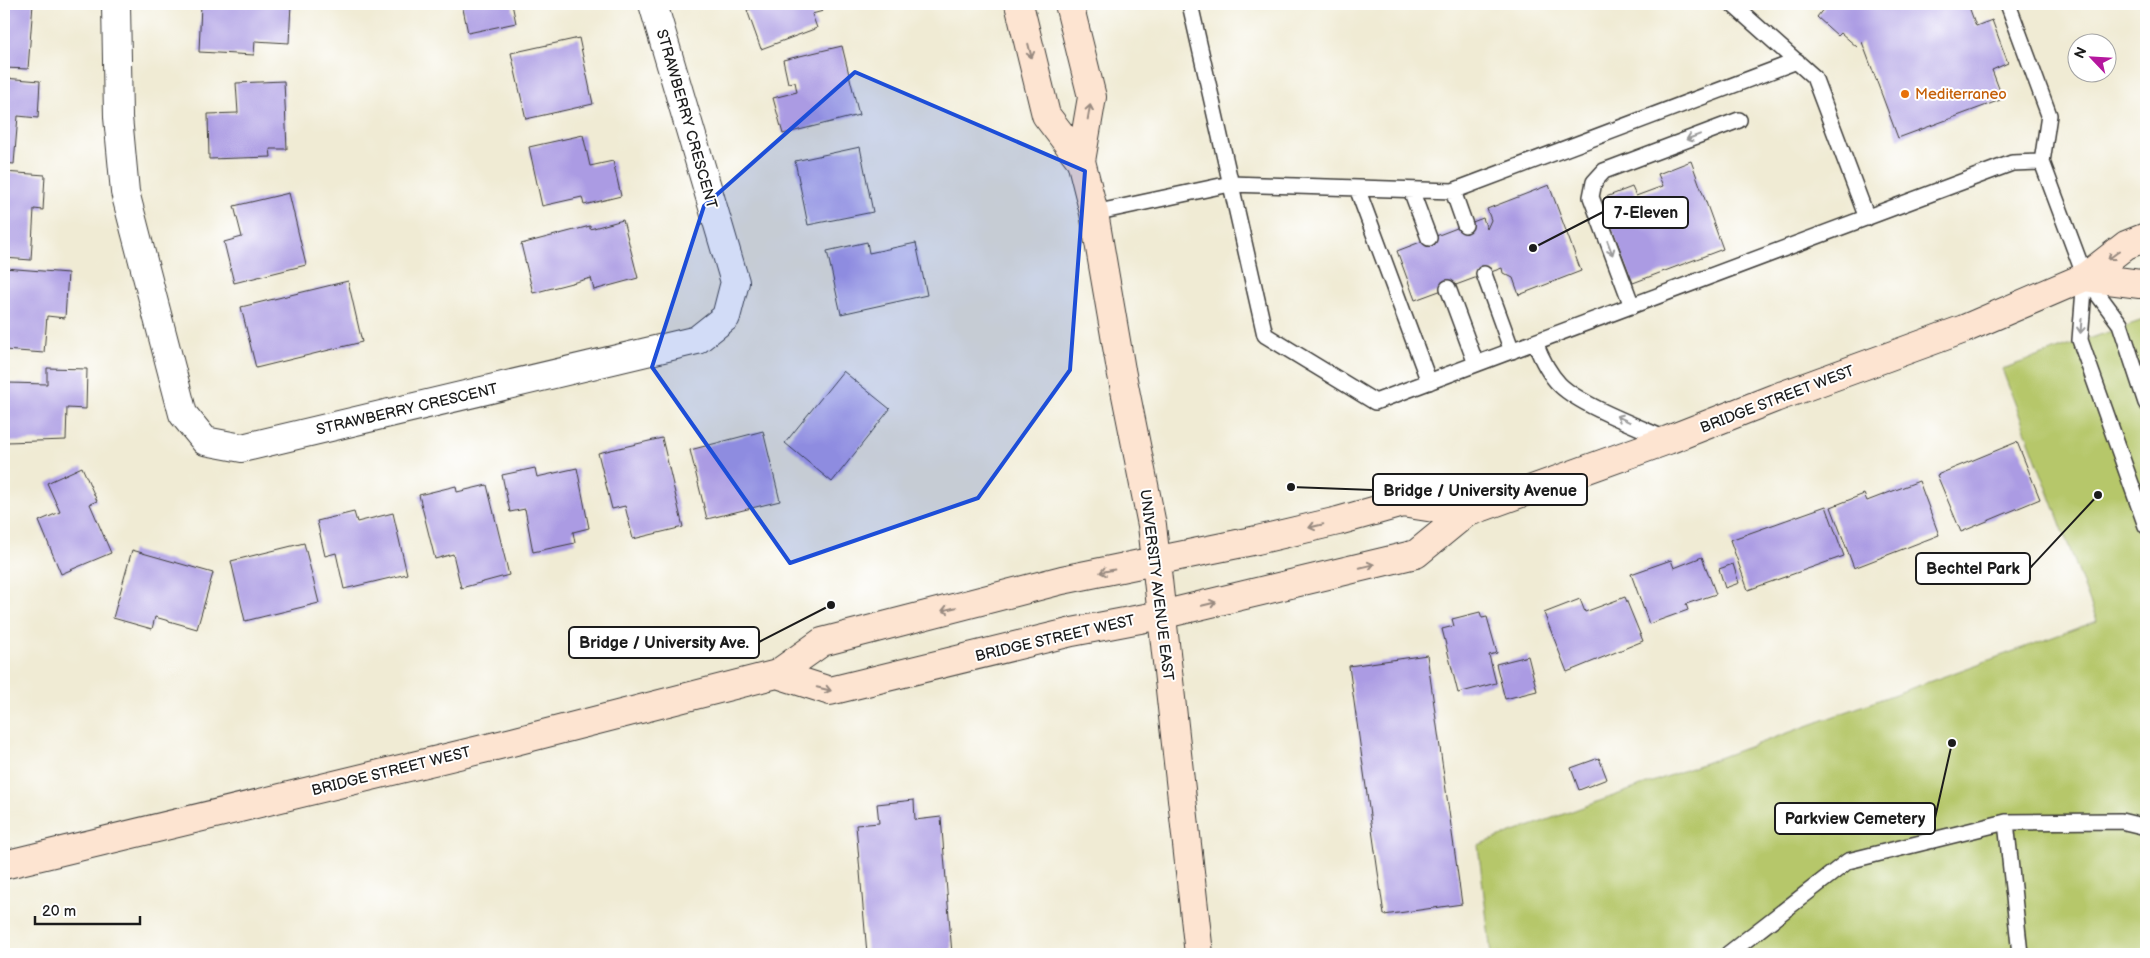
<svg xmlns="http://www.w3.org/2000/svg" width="2150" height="958" font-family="'Balsamiq Sans',sans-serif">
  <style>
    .green { fill: #b6c76a; stroke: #697243 }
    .building { fill: #ab9be3 }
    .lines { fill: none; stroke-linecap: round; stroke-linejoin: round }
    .lane-casing { stroke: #3c3b38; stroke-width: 18 }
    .street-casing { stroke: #3c3b38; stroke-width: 30 }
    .secondary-casing { stroke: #3c3b38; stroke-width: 30 }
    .lane { stroke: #fff; stroke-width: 15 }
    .street { stroke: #fff; stroke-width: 28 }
    .secondary { stroke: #fde4d1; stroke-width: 28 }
    .oneway { stroke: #988a80 }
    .oneway2 { stroke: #999 }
    .marked { fill: #1d4ed8; fill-opacity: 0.2; stroke: #1d4ed8; stroke-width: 4; stroke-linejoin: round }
    .food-dot { fill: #e8710a; stroke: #fff; stroke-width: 2 }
    .labels { text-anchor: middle; stroke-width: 4; stroke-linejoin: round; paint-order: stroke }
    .food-label { font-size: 15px; fill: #c56008; stroke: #fff; text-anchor: start }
    .street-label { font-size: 15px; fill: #1c1c1c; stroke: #fff }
    .leader { fill: none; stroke: #1c1c1c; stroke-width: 2 }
    .callout-dot { fill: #1c1c1c; stroke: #fff; stroke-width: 2 }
    .callout { fill: #fff; stroke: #1c1c1c; stroke-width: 2 }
    .callout-label { font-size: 16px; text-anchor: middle; font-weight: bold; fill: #1c1c1c }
  </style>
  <rect width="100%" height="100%" fill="#fff"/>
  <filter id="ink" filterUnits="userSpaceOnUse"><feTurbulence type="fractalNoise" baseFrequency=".02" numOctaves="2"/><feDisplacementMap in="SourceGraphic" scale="10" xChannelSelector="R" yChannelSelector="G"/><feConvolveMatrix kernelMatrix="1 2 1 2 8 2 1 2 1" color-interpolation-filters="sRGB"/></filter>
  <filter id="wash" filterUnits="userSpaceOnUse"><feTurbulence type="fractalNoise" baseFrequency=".0096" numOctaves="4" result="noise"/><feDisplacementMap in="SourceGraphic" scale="20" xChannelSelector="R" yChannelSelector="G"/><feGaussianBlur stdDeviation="1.12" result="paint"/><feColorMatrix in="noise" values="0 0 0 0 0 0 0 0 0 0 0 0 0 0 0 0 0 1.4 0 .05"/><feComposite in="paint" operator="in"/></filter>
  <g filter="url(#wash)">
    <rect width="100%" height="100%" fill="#f0ebd4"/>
    <path class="green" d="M 2146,319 L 2146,954 L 1491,954 L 1478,845 L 2097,621 L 2002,369 Z"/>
    <g id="blocks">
      <path class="building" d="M 4,4 L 33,4 L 28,69 L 4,68 Z
        M 201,4 L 291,4 L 289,43 L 255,41 L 254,55 L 199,52 Z
        M 462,4 L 512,4 L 516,23 L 468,33 Z
        M 766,4 L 820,4 L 823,11 L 812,14 L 817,28 L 761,49 L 747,10 Z
        M 1819,4 L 1968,4 L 1976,26 L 1992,20 L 2008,63 L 1992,70 L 2003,99 L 1898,138 L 1862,42 L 1857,47 L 1841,33 L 1838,36 L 1817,17 L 1824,8 Z
        M 579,38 L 593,104 L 526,119 L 511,53 Z
        M 842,46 L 859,115 L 783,134 L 773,98 L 797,92 L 795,82 L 788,83 L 783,60 Z
        M 4,78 L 40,81 L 38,118 L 18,116 L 14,164 L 4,163 Z
        M 284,81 L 287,149 L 270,149 L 271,157 L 209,159 L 208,114 L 238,113 L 236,83 Z
        M 583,135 L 590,166 L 613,161 L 621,196 L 584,205 L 582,197 L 542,206 L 529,147 Z
        M 860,147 L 873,212 L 808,225 L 795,161 Z
        M 1691,161 L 1723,249 L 1633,283 L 1604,208 L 1609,206 L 1606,197 L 1632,187 L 1636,196 L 1663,186 L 1658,174 Z
        M 4,172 L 45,175 L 43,210 L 34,209 L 31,260 L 4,258 Z
        M 1549,185 L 1581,271 L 1519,295 L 1513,278 L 1503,273 L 1502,268 L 1415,300 L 1397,251 L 1483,218 L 1487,229 L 1491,220 L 1487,209 Z
        M 289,193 L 306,265 L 234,283 L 224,242 L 242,237 L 234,206 Z
        M 623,220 L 638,278 L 594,290 L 591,278 L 533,293 L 521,244 L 590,226 L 590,229 Z
        M 867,242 L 869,253 L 916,243 L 927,295 L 841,314 L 827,251 Z
        M 4,268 L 68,273 L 65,318 L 47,316 L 44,353 L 4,350 Z
        M 348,281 L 362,342 L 256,368 L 241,307 Z
        M 47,368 L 87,369 L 86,409 L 67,408 L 66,440 L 7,442 L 8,383 L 47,384 Z
        M 843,371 L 890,409 L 832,482 L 785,443 Z
        M 763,431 L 780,501 L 707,519 L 690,450 Z
        M 662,438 L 683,527 L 633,539 L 625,506 L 612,509 L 598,453 Z
        M 2017,442 L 2040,499 L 1961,532 L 1937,475 Z
        M 82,467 L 97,501 L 90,504 L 111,553 L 61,574 L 39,521 L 60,512 L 47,483 Z
        M 535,468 L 537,477 L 577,468 L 589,528 L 573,532 L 575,543 L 533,552 L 525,509 L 510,512 L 502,475 Z
        M 1919,481 L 1939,535 L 1854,568 L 1831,507 L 1864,494 L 1867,501 Z
        M 487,485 L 509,575 L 461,588 L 453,554 L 435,559 L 419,495 L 456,486 L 457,492 Z
        M 1826,506 L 1844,556 L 1748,590 L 1730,540 Z
        M 354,512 L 357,522 L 393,513 L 407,574 L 344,589 L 336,553 L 325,556 L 317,521 Z
        M 304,543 L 319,603 L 245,621 L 231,561 Z
        M 132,550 L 213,573 L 197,629 L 155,617 L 152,629 L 113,618 Z
        M 1702,557 L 1716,594 L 1686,604 L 1688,610 L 1649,624 L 1631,574 L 1671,560 L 1674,568 Z
        M 1733,564 L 1739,583 L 1725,588 L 1719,569 Z
        M 1625,597 L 1643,641 L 1567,672 L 1544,613 L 1580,599 L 1585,612 Z
        M 1480,612 L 1482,618 L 1487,617 L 1497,653 L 1489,655 L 1496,683 L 1458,693 L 1442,629 L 1454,626 L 1452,619 Z
        M 1427,655 L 1462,904 L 1384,915 L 1349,666 Z
        M 1528,656 L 1537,691 L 1505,699 L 1496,664 Z
        M 1599,758 L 1607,779 L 1579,790 L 1571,768 Z
        M 914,800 L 915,820 L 941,817 L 952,954 L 867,954 L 856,825 L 879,823 L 877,804 Z"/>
    </g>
  </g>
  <g filter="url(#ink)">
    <use href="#blocks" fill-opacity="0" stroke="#3c3b38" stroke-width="1"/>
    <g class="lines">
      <g class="lane-casing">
        <path id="lane" d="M 1190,4 L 1265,335 L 1375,402 L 2012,163 L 2042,162
          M 1732,4 L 1814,77 L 1867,218
          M 2008,4 L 2049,115 L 2042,162 L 2085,277 L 2120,324 L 2146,403
          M 1357,188 L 1429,382
          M 1411,190 L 1429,238
          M 1453,191 L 1465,225
          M 1094,213 L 1230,184 L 1453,191 L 1797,61
          M 1484,274 L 1512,351
          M 2085,277 L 2080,340 L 2146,526
          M 1448,288 L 1476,364
          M 1632,306 L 1591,197 L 1594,182 L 1604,171 L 1739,120
          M 1535,342 C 1541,358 1548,373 1560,385 C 1582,406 1639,427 1668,440
          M 2006,822 L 2020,954
          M 1728,954 L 1848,861 L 2006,822 L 2121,821 L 2146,827"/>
      </g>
      <g class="street-casing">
        <path id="street" d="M 116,4 L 118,117 L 125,192 L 183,414 L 205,441 L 242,448 L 697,340 L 726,317 L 735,282 L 653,4"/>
      </g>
      <g class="secondary-casing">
        <path id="secondary" d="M 1019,4 L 1046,115 L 1081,161
          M 1069,4 L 1092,97 L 1081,161 L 1094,213 L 1121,370 L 1152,525 L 1199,954
          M 2085,277 L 2140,284 L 2146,282
          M 777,674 L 830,691 L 1072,632 L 1161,615 L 1416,554 L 1466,513 L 1668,440 L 1775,398 L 1964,329 L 2085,277 L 2126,245 L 2146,237
          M 4,865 L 512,742 L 777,674 L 822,642 L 1062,580 L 1257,540 L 1338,521 L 1402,503 L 1466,513"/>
      </g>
      <use href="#lane" class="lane"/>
      <use href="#street" class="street"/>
      <use href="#secondary" class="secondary"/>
    </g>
    <defs><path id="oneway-shaft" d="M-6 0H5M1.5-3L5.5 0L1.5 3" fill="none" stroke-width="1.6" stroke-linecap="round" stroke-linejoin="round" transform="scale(1.25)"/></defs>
    <g class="oneway">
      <use href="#oneway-shaft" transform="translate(1030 51) rotate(76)"/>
      <use href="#oneway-shaft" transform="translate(1089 112) rotate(-80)"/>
      <use href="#oneway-shaft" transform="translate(2114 255) rotate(143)"/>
      <use href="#oneway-shaft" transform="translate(1316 526) rotate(167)"/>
      <use href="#oneway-shaft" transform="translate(1367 566) rotate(-14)"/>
      <use href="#oneway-shaft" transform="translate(1107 571) rotate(169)"/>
      <use href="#oneway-shaft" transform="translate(1209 604) rotate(-13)"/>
      <use href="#oneway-shaft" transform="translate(949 609) rotate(166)"/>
      <use href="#oneway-shaft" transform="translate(824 689) rotate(14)"/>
    </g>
    <g class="oneway2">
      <use href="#oneway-shaft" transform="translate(1693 137) rotate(159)"/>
      <use href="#oneway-shaft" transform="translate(1610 248) rotate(69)"/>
      <use href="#oneway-shaft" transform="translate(2081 326) rotate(94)"/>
      <use href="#oneway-shaft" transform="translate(1623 419) rotate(-155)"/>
    </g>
  </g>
  <path class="marked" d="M 855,72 L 1085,171 L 1070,370 L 978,498 L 790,563 L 652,367 L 704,206 Z"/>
  <circle class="food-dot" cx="1905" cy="94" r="5"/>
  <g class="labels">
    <g class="food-label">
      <text x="1915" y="99">Mediterraneo</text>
    </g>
    <g class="street-label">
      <text transform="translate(687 119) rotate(74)" y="5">STRAWBERRY CRESCENT</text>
      <text transform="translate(1777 399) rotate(-21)" y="5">BRIDGE STREET WEST</text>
      <text transform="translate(407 409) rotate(-13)" y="5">STRAWBERRY CRESCENT</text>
      <text transform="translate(1157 585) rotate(83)" y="5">UNIVERSITY AVENUE EAST</text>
      <text transform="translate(1055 638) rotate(-13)" y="5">BRIDGE STREET WEST</text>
      <text transform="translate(391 771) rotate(-14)" y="5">BRIDGE STREET WEST</text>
    </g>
  </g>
  <path class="leader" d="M1533 248L1603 212M1291 487L1373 490M2098 495L2030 568M831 605L759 642M1952 743L1935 818"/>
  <g class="callout-dot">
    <circle cx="1533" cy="248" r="5"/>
    <circle cx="1291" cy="487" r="5"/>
    <circle cx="2098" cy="495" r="5"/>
    <circle cx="831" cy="605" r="5"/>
    <circle cx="1952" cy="743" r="5"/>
  </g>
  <g class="callout">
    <rect x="1603" y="197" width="85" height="31" rx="5"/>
    <rect x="1373" y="474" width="214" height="31" rx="5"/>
    <rect x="1916" y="553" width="114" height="31" rx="5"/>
    <rect x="569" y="627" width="190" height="31" rx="5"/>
    <rect x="1775" y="803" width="160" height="31" rx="5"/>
  </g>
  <g class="callout-label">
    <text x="1646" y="218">7-Eleven</text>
    <text x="1480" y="496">Bridge / University Avenue</text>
    <text x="1973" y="574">Bechtel Park</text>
    <text x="664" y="648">Bridge / University Ave.</text>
    <text x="1855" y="824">Parkview Cemetery</text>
  </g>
  <rect width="2150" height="958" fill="none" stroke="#fff" stroke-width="20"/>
  <g transform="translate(2092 58) rotate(295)"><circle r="24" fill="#ffffff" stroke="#a4a4a4"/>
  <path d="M0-4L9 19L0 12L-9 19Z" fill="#b5179e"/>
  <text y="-8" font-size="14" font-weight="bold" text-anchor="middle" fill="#1c1c1c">N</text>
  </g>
  <path d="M35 916v8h105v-8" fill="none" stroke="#1c1c1c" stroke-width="2.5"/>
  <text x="42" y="916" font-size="15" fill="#1c1c1c" stroke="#ffffff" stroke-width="4" paint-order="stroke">20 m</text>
</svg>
